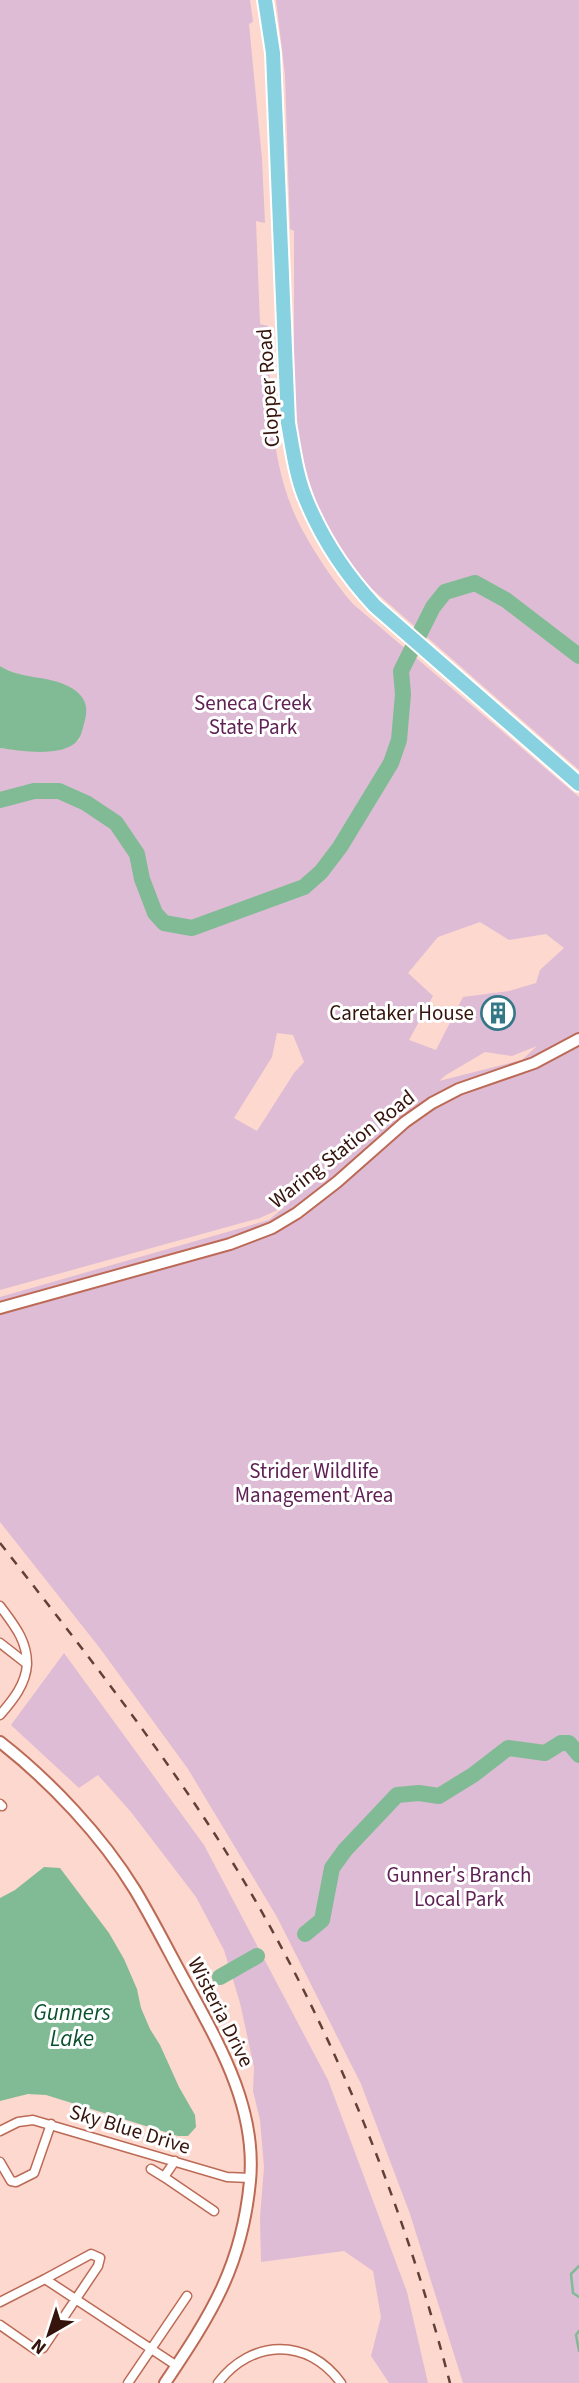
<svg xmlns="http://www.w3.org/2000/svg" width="579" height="2383" font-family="'Source Sans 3',sans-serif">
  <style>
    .green { fill: #debcd5; fill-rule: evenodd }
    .water { fill: #81bb95 }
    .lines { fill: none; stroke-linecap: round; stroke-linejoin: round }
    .stream { stroke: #81bb95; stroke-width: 2.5 }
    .river { stroke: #81bb95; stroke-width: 16 }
    .minor-casing { stroke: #bc6a55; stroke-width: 11 }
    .tertiary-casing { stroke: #bc6a55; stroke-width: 14 }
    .primary-casing { stroke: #fff; stroke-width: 18 }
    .minor { stroke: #fff; stroke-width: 8 }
    .tertiary { stroke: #fff; stroke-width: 10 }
    .primary { stroke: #87d1e0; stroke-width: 14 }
    .rail { stroke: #624038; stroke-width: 2.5; stroke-dasharray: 9 9; stroke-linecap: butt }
    .labels { text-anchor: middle; stroke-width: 6; stroke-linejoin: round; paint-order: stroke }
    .street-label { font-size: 21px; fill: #35140c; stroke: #fff }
    .park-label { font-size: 21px; fill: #602255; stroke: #fff }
    .poi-label { font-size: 21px; fill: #35140c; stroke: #fff; text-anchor: end }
    .water-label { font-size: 23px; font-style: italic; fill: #0a522e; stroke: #fff }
  </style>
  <rect width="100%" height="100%" fill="#fdd8ce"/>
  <path class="green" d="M 0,0 L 250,0 L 253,22 L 249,24 L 262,159 L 265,223 L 256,221 L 260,324 L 268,326 C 270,386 269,451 292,508 C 304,538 332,580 353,604 L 579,797 L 579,2383 L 463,2383 L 410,2214 L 361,2084 L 277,1917 L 188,1769 L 99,1647 L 0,1522 L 0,1297 L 269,1220 L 284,1207 L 260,1218 L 0,1290 L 0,748 C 24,751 60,756 80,739 L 54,681 C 36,678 15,676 0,666 ZM 480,922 L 509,940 L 546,934 L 564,948 L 540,970 L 536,983 L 509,991 L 463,997 L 436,1050 L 409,1040 L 433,996 L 408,973 L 438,937 ZM 277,1033 L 293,1035 L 304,1062 L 294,1073 L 257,1131 L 234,1118 L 272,1057 ZM 537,1046 L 522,1060 L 439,1081 L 446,1075 L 485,1052 L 512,1056 Z
    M 276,0 L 579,0 L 579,770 L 364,582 L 332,536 L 321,516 L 308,478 L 301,452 L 294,396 L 294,231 L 290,229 L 285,75 Z
    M 64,1653 L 204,1845 L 328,2080 L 407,2292 L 428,2383 L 389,2383 L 371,2356 L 381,2317 L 373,2271 L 344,2251 L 261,2262 L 260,2218 L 264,2167 L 260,2120 L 253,2091 L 254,2067 L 240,2003 L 224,1950 L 196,1897 L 131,1812 L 98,1775 L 79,1788 L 11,1725 Z"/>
  <path class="water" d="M 0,666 C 23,681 54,674 76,691 C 86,699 88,708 85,720 C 83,726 82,735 78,740 C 64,758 20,751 0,748 Z
    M 44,1867 L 60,1868 L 109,1933 L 124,1959 L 137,1989 L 141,2008 L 150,2029 L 160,2045 L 179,2087 L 195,2115 L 196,2127 L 188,2136 L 178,2136 L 46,2095 L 28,2094 L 0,2101 L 0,1898 L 15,1890 Z"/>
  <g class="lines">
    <path class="stream" d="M 579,2266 L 571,2274 L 573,2293 L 579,2297
      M 579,2331 L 576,2335 L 579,2351"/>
    <path class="river" d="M 0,800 L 34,791 L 59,791 L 86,803 L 116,823 L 137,854 L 142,879 L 155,913 L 164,923 L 192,928 L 304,887 L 321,872 L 340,847 L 391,763 L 399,740 L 403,694 L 401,671 L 433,607 L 445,592 L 475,583 L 506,600 L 579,656
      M 305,1934 L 322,1920 L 332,1868 L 345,1850 L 397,1795 L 419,1793 L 439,1796 L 473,1775 L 508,1748 L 545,1753 L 561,1743 L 569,1743 L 579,1755
      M 220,1977 L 257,1956"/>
    <g class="minor-casing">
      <path id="minor" d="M 0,1606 C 14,1625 27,1640 27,1664
        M 0,1643 L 27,1664 C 26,1684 13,1700 0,1715
        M 0,1804 L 2,1806
        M 0,2131 L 18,2122 L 33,2120 L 227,2177 L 250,2178
        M 175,2161 L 164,2177 L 214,2211
        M 0,2162 L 11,2181 L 16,2182 L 34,2173 L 51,2124
        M 151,2169 L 164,2177
        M 0,2302 L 45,2279 L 177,2366
        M 0,2325 L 36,2350 L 43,2348 L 98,2266 L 100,2258 L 91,2254 L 45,2279
        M 128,2383 L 187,2296
        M 218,2383 C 251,2339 308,2337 341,2383"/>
    </g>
    <g class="tertiary-casing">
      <path id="tertiary" d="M 0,1308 L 230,1244 L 272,1228 L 297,1213 L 337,1182 L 405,1122 L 432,1103 L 459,1089 L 534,1063 L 579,1039
        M 0,1742 C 50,1781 102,1836 135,1890 C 153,1920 169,1952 186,1983 C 219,2044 257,2108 250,2181 C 242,2266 212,2313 165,2383"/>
    </g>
    <g class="primary-casing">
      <path id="primary" d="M 265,0 L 273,53 L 288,423 C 293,450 296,477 307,502 C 323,540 347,576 375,606 L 579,784"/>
    </g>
    <use href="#minor" class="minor"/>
    <use href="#tertiary" class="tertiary"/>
    <use href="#primary" class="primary"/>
    <path class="rail" d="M 0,1543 C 75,1639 150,1734 216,1836 C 323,2003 400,2191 450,2383"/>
  </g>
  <defs>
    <g id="building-ring" transform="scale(1.75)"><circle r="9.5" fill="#fff" stroke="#347888" stroke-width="1.5"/><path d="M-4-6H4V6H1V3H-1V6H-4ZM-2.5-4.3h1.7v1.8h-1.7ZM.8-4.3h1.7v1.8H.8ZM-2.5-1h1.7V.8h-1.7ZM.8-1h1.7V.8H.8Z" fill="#347888"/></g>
  </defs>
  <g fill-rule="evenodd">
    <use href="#building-ring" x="498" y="1013"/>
  </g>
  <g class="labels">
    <g class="street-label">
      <text transform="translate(268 388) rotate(-94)" y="7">Clopper Road</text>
      <text transform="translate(342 1149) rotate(-38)" y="7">Waring Station Road</text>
      <text transform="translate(221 2012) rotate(63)" y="7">Wisteria Drive</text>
      <text transform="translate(130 2129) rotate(17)" y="7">Sky Blue Drive</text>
    </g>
    <g class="park-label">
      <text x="253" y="710">Seneca Creek<tspan x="253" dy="24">State Park</tspan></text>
      <text x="314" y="1478">Strider Wildlife<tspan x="314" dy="24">Management Area</tspan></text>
      <text x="459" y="1882">Gunner's Branch<tspan x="459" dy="24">Local Park</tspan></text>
    </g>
    <g class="poi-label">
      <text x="474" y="1020">Caretaker House</text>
    </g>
    <g class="water-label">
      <text x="72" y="2020">Gunners<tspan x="72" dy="26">Lake</tspan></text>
    </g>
  </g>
  <g transform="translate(49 2334) rotate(219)" stroke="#ffffff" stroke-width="5" paint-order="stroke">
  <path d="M0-5L12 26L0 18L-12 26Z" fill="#35140c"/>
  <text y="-10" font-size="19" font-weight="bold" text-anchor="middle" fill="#35140c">N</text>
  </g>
</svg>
